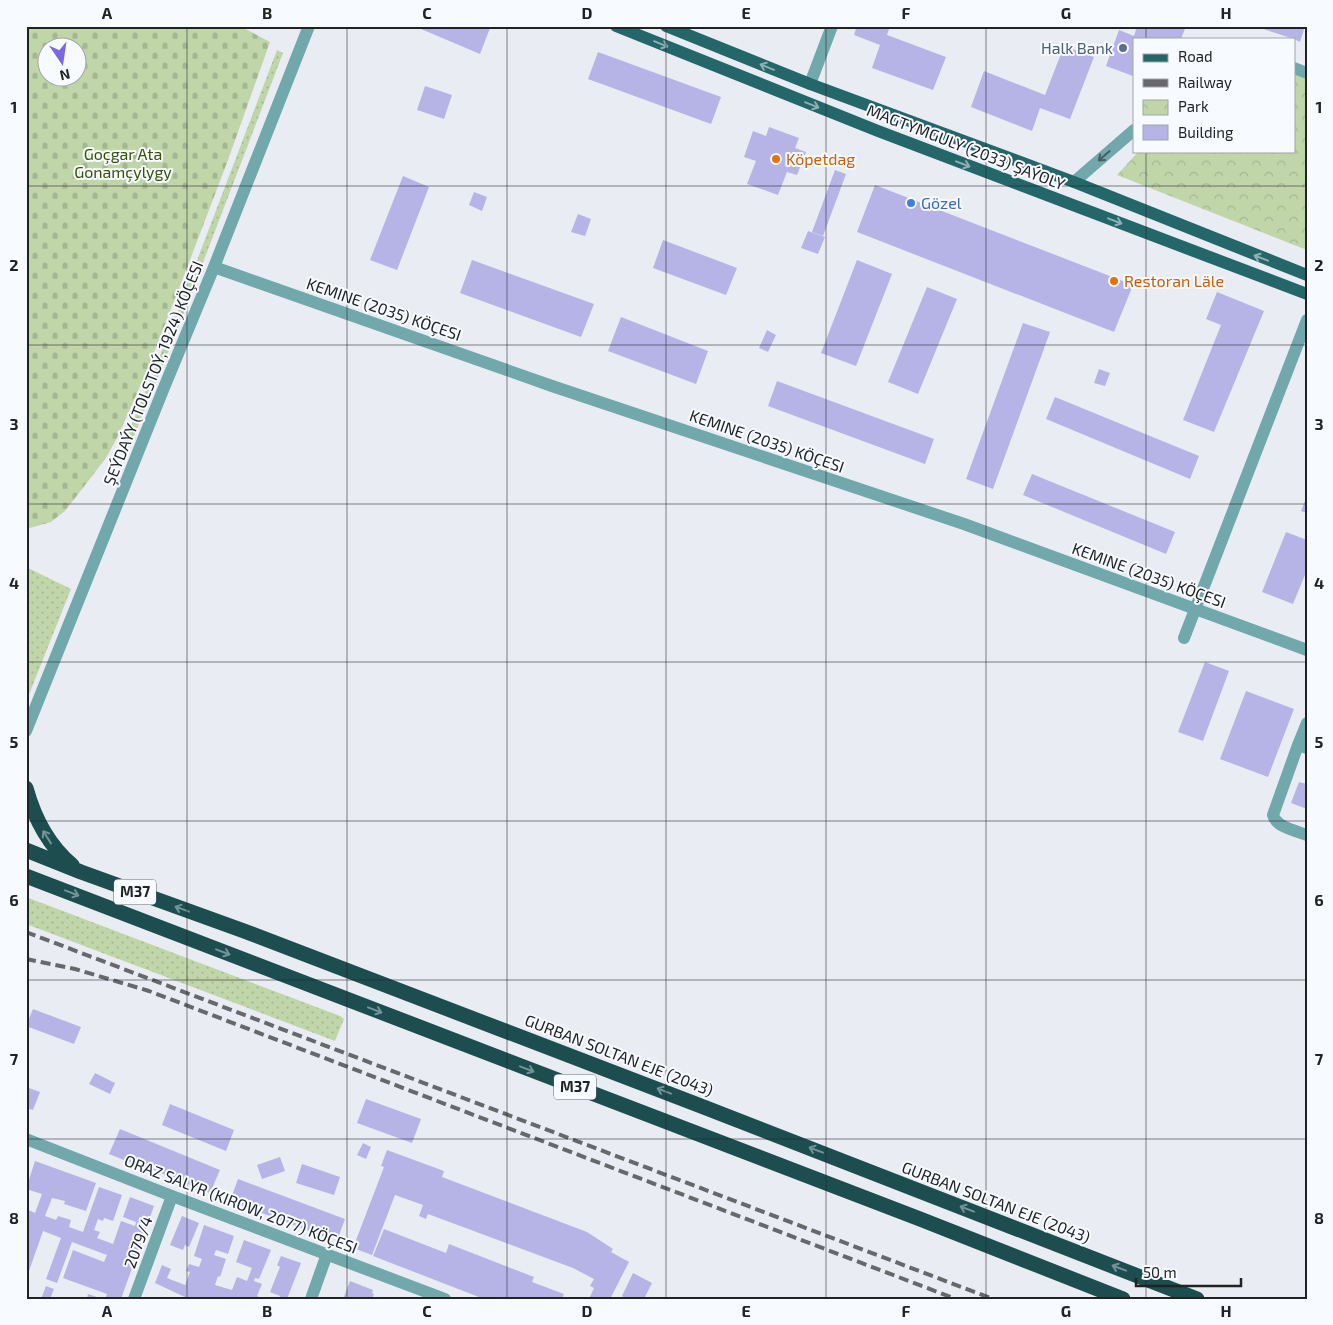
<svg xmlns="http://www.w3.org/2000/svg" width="1333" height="1325" font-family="'Exo 2',sans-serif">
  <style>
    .grass { fill: url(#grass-dots) }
    .cemetery { fill: url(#cemetery-stones); fill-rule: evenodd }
    .park { fill: url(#park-crowns) }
    .building { fill: #b6b4e7 }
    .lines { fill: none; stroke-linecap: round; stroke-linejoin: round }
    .minor { stroke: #70a8ab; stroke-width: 12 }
    .major { stroke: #23676b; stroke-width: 12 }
    .highway { stroke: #1c4e50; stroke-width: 15 }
    .rail { stroke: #66686b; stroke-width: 4; stroke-dasharray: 10 5; stroke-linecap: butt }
    .oneway { stroke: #8db0b4 }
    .oneway2 { stroke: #455e61 }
    .oneway3 { stroke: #749396 }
    .grid { fill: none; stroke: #212224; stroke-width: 1; stroke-opacity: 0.55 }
    .service-dot { fill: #5c6f8a; stroke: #f7fafe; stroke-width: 2 }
    .food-dot { fill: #e8710a; stroke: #f7fafe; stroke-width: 2 }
    .shop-dot { fill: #3f7fe0; stroke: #f7fafe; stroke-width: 2 }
    .labels { text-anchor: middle; stroke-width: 4; stroke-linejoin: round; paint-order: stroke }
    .shield { fill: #f7fafe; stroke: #616365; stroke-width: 1 }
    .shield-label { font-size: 15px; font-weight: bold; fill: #212224 }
    .service-label { font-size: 16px; fill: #4e5e75; stroke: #f7fafe; text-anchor: end }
    .street-label { font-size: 16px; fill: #212224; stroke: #f7fafe }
    .park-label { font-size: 16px; fill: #355004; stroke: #f7fafe }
    .food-label { font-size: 16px; fill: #c56008; stroke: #f7fafe; text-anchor: start }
    .shop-label { font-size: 16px; fill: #366cbe; stroke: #f7fafe; text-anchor: start }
    .neatline { fill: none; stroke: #212224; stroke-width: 2 }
    .grid-label { font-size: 16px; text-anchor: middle; font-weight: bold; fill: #212224 }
  </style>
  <defs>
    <pattern id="grass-dots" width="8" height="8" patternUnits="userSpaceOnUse" patternTransform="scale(1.25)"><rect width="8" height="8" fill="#c0d6a9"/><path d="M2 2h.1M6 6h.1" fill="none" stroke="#a5b791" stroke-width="1.8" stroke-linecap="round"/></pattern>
    <pattern id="cemetery-stones" width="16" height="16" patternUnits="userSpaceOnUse" patternTransform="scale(1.25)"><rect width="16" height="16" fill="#c0d6a9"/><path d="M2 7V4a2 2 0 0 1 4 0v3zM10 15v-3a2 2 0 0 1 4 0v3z" fill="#a5b791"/></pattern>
    <pattern id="park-crowns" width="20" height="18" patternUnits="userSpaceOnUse" patternTransform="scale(1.25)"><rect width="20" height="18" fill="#c0d6a9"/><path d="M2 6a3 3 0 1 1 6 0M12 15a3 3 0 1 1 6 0" fill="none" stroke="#a5b791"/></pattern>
  </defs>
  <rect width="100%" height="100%" fill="#e9ecf2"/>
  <path class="grass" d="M 277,50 L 283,53 L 178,328 L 131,443 L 125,441 L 172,326 Z
    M 26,567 L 71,589 L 26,702 Z
    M 26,897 L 340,1016 L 344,1019 L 335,1041 L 26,924 Z"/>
  <path class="cemetery" d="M 26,26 L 240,26 L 270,42 L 228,160 L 185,273 L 146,373 L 118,436 L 106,458 L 65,511 L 51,522 L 26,529 ZM 48,48 L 78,48 L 78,78 L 48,78 Z"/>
  <path class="park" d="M 1294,70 L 1307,73 L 1307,250 L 1117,175 L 1139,151 L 1294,151 Z"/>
  <path class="building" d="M 414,26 L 486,26 L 490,28 L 480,54 Z
    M 857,26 L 890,26 L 887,35 L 946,57 L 933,90 L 872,68 L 880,45 L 854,35 Z
    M 1137,26 L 1186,26 L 1181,39 L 1134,39 L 1134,71 L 1133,76 L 1106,66 L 1119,30 L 1134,36 Z
    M 1254,26 L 1305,26 L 1300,42 L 1294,39 Z
    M 1064,46 L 1094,57 L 1070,119 L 1040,108 L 1032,131 L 971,107 L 984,71 L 1045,95 Z
    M 598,52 L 721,97 L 711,124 L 588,79 Z
    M 425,86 L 452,95 L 444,119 L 417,110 Z
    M 769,127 L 799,138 L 795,148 L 806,152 L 797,175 L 787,172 L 778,195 L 747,184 L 756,161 L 744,157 L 753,131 L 766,136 Z
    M 835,170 L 846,174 L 823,236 L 812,232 Z
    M 403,176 L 429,187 L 397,270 L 370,260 Z
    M 875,185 L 1133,285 L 1114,332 L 857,232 Z
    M 474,192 L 487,197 L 482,211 L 469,205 Z
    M 578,214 L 591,219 L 585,236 L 571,232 Z
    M 808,231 L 825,237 L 818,254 L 801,248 Z
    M 663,240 L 737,268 L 726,295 L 653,268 Z
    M 472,260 L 594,304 L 581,337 L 460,293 Z
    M 857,260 L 892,274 L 856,366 L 821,353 Z
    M 927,287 L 957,299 L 918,394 L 888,382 Z
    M 1217,292 L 1264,311 L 1214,432 L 1183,420 L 1221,325 L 1206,319 Z
    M 621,317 L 708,351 L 696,384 L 608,351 Z
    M 1023,323 L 1050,332 L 993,489 L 966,479 Z
    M 767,330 L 776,335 L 768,352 L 759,348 Z
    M 1099,369 L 1110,373 L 1105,386 L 1094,383 Z
    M 777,381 L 934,439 L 925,464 L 768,406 Z
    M 1055,397 L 1199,456 L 1190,479 L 1046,419 Z
    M 1032,474 L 1175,532 L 1166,554 L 1023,495 Z
    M 1307,496 L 1307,513 L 1301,511 Z
    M 1286,532 L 1307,540 L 1307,570 L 1293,604 L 1262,592 Z
    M 1205,662 L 1229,671 L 1203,741 L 1178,732 Z
    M 1246,691 L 1294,709 L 1268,777 L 1220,759 Z
    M 1299,782 L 1307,784 L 1307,809 L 1291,803 Z
    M 33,1009 L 81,1027 L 74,1044 L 26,1026 Z
    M 95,1073 L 115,1083 L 110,1094 L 89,1084 Z
    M 26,1087 L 40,1092 L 33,1110 L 26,1108 Z
    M 366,1099 L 421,1119 L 412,1143 L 357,1123 Z
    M 170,1104 L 234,1130 L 226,1151 L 162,1125 Z
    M 120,1129 L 220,1170 L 210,1193 L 151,1169 L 151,1171 L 109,1154 Z
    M 363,1143 L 371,1147 L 366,1159 L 357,1155 Z
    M 387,1150 L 444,1171 L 442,1177 L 587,1232 L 613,1249 L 611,1252 L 629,1262 L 610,1299 L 589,1299 L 594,1288 L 590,1286 L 594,1279 L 573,1268 L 428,1214 L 426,1219 L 419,1216 L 423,1205 L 395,1195 L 372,1255 L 353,1248 L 384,1167 L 381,1166 Z
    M 280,1157 L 285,1171 L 262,1179 L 257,1165 Z
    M 35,1161 L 96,1183 L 86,1211 L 64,1204 L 65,1201 L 52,1198 L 45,1216 L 56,1220 L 58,1216 L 71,1220 L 69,1227 L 83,1232 L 99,1187 L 122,1195 L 113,1221 L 104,1218 L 103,1221 L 98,1219 L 94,1230 L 100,1232 L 97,1238 L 113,1244 L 121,1221 L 135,1226 L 136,1222 L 123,1217 L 130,1197 L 154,1206 L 121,1299 L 105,1299 L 107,1294 L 63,1278 L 73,1250 L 104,1262 L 107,1255 L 72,1242 L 57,1283 L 46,1279 L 61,1238 L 43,1231 L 29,1271 L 26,1270 L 26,1209 L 35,1213 L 42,1194 L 26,1189 Z
    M 302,1164 L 340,1177 L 334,1195 L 296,1183 Z
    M 238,1179 L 345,1219 L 338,1238 L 326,1234 L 325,1237 L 230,1201 Z
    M 182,1216 L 199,1223 L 189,1247 L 185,1245 L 183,1250 L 170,1245 Z
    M 204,1225 L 234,1236 L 228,1254 L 216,1250 L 214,1255 L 226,1259 L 220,1277 L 218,1276 L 215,1285 L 232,1290 L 237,1277 L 247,1281 L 252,1268 L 236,1262 L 244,1240 L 271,1250 L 259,1279 L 255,1278 L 254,1281 L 262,1284 L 257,1296 L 263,1299 L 189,1299 L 155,1283 L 162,1265 L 171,1269 L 167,1278 L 185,1285 L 190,1272 L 186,1271 L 189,1264 L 199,1267 L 202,1259 L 194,1256 Z
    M 384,1229 L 446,1253 L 449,1244 L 534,1277 L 532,1282 L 564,1294 L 562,1299 L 484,1299 L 373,1256 Z
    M 281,1256 L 301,1263 L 287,1299 L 279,1299 L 280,1296 L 270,1292 L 280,1267 L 277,1265 Z
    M 633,1273 L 652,1283 L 644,1299 L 627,1299 L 622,1296 Z
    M 350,1281 L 373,1290 L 372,1293 L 374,1294 L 372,1299 L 343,1299 Z
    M 46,1286 L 54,1289 L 50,1299 L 41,1299 Z
    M 88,1294 L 100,1298 L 100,1299 L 87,1299 Z"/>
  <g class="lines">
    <path class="minor" d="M 1294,68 L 1307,73
      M 810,84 L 832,26
      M 1074,182 L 1134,130
      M 214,267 L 552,386 L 964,524 L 1307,650
      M 1184,638 L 1307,320
      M 26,731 L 163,390 L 214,267 L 309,26
      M 1298,745 L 1307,723
      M 1307,748 L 1298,745 L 1273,815 C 1276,827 1296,831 1307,835
      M 26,1139 L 172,1196 L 445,1299
      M 134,1299 L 172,1196
      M 311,1299 L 327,1254"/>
    <path class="major" d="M 616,26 L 878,131 L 1307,294
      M 666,26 L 810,84 L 1074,182 L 1307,275"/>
    <path class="highway" d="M 26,788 C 34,817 48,845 72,865
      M 26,850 L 81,872 L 244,931 L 701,1106 L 1197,1299
      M 26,876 L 920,1219 L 1123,1299"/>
    <path class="rail" d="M 26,932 L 993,1299
      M 26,959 L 75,969 L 149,991 L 956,1299"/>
  </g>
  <defs><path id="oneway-shaft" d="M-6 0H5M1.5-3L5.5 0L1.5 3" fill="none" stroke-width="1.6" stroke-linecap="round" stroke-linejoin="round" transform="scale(1.25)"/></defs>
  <g class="oneway">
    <use href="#oneway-shaft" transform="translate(661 44) rotate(22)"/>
    <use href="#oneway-shaft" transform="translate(767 67) rotate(-158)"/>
    <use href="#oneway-shaft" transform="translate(812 105) rotate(22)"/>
    <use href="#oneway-shaft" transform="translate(963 164) rotate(21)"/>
    <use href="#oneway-shaft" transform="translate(1115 221) rotate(21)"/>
    <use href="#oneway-shaft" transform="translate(1261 258) rotate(-159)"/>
  </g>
  <use class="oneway2" href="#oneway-shaft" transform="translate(1104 156) rotate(139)"/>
  <g class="oneway3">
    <use href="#oneway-shaft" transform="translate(47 837) rotate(-122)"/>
    <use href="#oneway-shaft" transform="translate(72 893) rotate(21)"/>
    <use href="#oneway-shaft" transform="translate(182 909) rotate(-160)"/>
    <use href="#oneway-shaft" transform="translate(223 952) rotate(21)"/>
    <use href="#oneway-shaft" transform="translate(375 1010) rotate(21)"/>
    <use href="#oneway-shaft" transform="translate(527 1069) rotate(21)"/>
    <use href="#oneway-shaft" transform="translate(664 1091) rotate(-159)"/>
    <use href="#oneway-shaft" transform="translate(816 1150) rotate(-159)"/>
    <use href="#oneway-shaft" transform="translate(967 1209) rotate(-159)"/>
    <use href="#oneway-shaft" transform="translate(1119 1268) rotate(-159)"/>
  </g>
  <path class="grid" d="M 187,26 L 187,1299M 347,26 L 347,1299M 507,26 L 507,1299M 666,26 L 666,1299M 826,26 L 826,1299M 986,26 L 986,1299M 1146,26 L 1146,39M 1146,151 L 1146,1299M 26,186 L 1307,186M 26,345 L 1307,345M 26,504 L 1307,504M 26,662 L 1307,662M 26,821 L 1307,821M 26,980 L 1307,980M 26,1139 L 1307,1139"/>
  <circle class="service-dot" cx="1123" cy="48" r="5"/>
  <g class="food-dot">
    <circle cx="776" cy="159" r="5"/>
    <circle cx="1114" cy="281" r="5"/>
  </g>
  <circle class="shop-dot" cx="911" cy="203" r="5"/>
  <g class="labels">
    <g class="shield">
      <rect x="114" y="879.5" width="42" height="25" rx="4"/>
      <rect x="554" y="1074.5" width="42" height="25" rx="4"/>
    </g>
    <g class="shield-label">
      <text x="135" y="897">M37</text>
      <text x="575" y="1092">M37</text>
    </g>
    <g class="service-label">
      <text x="1113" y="54">Halk Bank</text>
    </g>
    <g class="street-label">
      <text transform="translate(966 147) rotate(21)" y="6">MAGTYMGULY (2033) ŞAÝOLY</text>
      <text transform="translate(384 309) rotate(19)" y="6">KEMINE (2035) KÖÇESI</text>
      <text transform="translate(153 373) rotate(-68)" y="6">ŞEÝDAÝY (TOLSTOÝ, 1924) KÖÇESI</text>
      <text transform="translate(767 441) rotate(19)" y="6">KEMINE (2035) KÖÇESI</text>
      <text transform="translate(1149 575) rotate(20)" y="6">KEMINE (2035) KÖÇESI</text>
      <text transform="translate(619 1055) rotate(21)" y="6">GURBAN SOLTAN EJE (2043)</text>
      <text transform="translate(996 1202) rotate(21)" y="6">GURBAN SOLTAN EJE (2043)</text>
      <text transform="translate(241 1204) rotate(21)" y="6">ORAZ SALYR (KIROW, 2077) KÖÇESI</text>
      <text transform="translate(138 1242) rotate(-70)" y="6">2079/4</text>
    </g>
    <g class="park-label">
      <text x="123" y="160">Goçgar Ata<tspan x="123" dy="18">Gonamçylygy</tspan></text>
    </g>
    <g class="food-label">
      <text x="786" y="165">Köpetdag</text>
      <text x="1124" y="287">Restoran Läle</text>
    </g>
    <g class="shop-label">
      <text x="921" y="209">Gözel</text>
    </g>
  </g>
  <rect width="1333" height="1325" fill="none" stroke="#f7fafe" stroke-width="55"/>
  <rect x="1133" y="38" width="162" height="115" fill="#f7fafe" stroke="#a1a4a7"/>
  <rect x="1143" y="54" width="25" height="8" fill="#23676b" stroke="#a1a4a7"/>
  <text x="1178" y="62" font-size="15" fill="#212224">Road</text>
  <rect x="1143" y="79" width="25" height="8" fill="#66686b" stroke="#a1a4a7"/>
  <text x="1178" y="88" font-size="15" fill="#212224">Railway</text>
  <rect x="1143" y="100" width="25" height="15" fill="url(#park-crowns)" stroke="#a1a4a7"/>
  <text x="1178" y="112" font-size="15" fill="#212224">Park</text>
  <rect x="1143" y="125" width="25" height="15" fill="#b6b4e7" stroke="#a1a4a7"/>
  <text x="1178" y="138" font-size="15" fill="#212224">Building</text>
  <g transform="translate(62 62) rotate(167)"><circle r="24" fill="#f7fafe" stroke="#a1a4a7"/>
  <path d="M0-4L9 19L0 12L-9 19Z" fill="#7c67e2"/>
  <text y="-8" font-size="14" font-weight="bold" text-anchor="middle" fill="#212224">N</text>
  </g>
  <path d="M1136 1278v8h105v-8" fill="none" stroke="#212224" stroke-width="2.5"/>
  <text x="1143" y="1278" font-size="15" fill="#212224" stroke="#f7fafe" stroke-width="4" paint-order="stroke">50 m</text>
  <rect x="28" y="28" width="1278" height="1270" class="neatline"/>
  <g class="grid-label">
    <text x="107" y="19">A</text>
    <text x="267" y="19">B</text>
    <text x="427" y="19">C</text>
    <text x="587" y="19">D</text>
    <text x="746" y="19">E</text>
    <text x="906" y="19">F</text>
    <text x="1066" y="19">G</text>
    <text x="1226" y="19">H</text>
    <text x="14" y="113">1</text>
    <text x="1319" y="113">1</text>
    <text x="14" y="271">2</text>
    <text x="1319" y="271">2</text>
    <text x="14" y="430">3</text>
    <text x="1319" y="430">3</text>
    <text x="14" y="589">4</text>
    <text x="1319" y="589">4</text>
    <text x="14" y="748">5</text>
    <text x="1319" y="748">5</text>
    <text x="14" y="906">6</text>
    <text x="1319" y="906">6</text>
    <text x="14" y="1065">7</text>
    <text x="1319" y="1065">7</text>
    <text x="14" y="1224">8</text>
    <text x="1319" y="1224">8</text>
    <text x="107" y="1317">A</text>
    <text x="267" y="1317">B</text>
    <text x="427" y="1317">C</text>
    <text x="587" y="1317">D</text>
    <text x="746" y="1317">E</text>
    <text x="906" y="1317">F</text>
    <text x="1066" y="1317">G</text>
    <text x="1226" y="1317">H</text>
  </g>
</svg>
